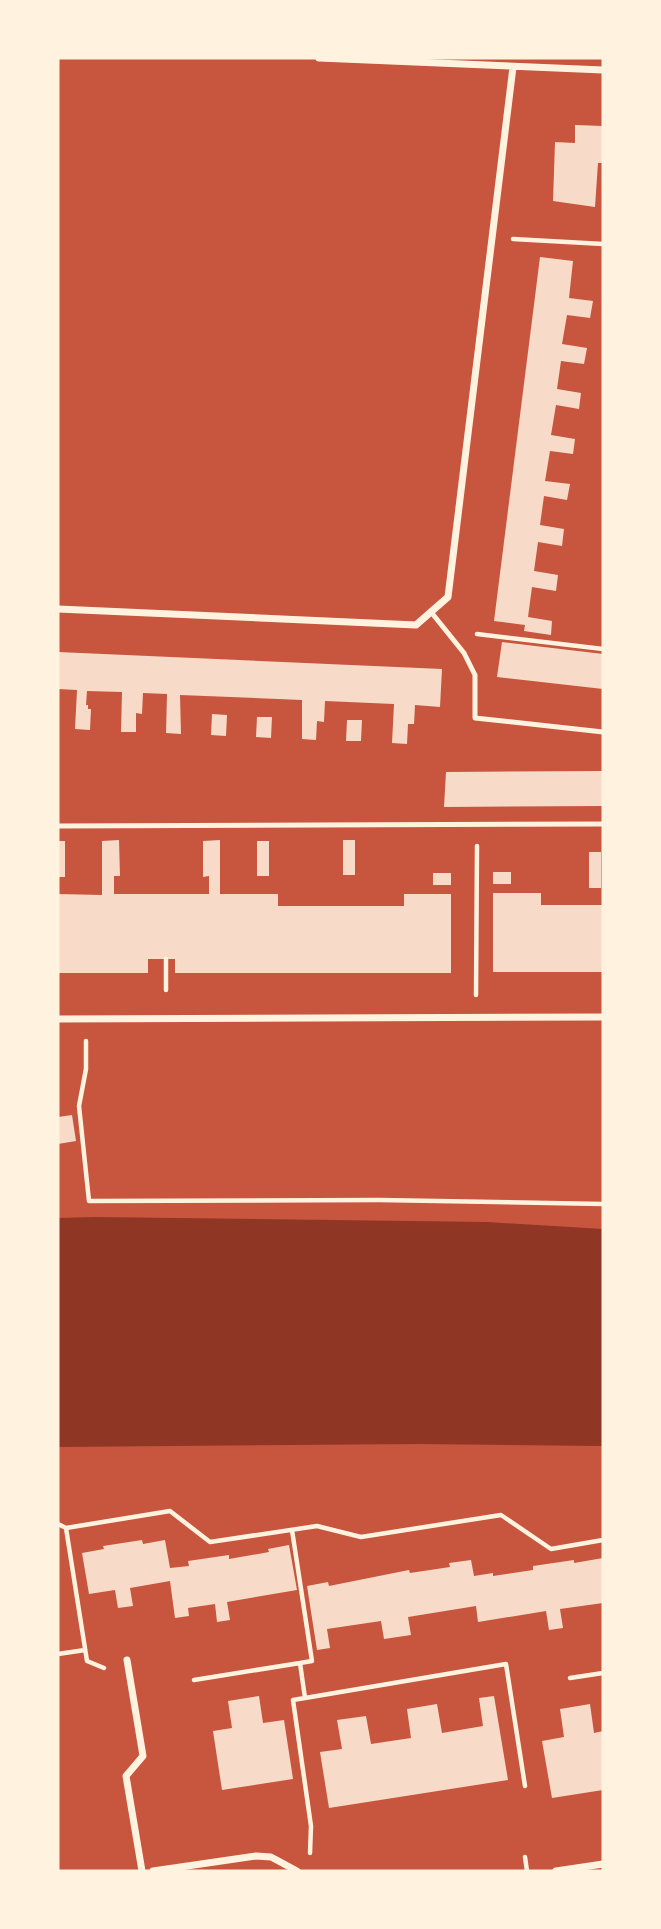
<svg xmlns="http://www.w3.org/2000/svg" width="661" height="1929" font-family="'DejaVu Sans',sans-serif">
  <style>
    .water { fill: #8f3625 }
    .building { fill: #f7dbc8 }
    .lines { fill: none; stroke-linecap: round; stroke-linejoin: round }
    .path { stroke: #fff3e0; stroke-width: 4.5 }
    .service { stroke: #fff3e0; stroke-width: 5 }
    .minor { stroke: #fff3e0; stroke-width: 7 }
  </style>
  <rect width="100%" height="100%" fill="#c8553d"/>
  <path class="water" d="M 95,1217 L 487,1222 L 603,1229 L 603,1446 L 419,1444 L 58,1447 L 58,1218 Z"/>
  <path class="building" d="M 575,125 L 603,126 L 603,163 L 598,163 L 595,207 L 553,201 L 555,142 L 575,143 Z
    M 540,257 L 573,261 L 569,298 L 593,301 L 590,318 L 567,315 L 562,344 L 587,348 L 584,364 L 561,361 L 557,389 L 581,393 L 579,409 L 556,405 L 551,435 L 575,439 L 573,454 L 550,451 L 545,481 L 570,484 L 567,500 L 544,496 L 540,525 L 564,529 L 562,546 L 538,542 L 534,571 L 558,575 L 556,591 L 532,587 L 528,617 L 552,621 L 551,635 L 524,631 L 525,625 L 494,621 Z
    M 502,642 L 603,654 L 603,689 L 497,677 Z
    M 58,652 L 442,669 L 440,707 L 415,705 L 414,724 L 408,724 L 407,744 L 392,743 L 394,704 L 325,701 L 324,722 L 317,721 L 316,740 L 302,739 L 302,700 L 180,695 L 181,734 L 166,733 L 167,694 L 143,693 L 142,714 L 136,713 L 136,732 L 121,732 L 122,692 L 87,691 L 86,705 L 88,705 L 88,709 L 91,709 L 90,730 L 75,729 L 77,690 L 58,689 Z
    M 212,714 L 227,715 L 226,736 L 211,735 Z
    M 257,717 L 272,717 L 271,738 L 256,737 Z
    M 347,720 L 362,720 L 361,741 L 346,741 Z
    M 603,771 L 603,806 L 444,807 L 446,772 Z
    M 119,840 L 120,876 L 114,876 L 114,894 L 209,894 L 209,876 L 203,877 L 203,841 L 220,840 L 220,894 L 278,894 L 278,906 L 404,906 L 404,894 L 451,894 L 451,973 L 175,973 L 175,959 L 148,959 L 148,973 L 58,973 L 58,894 L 102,895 L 102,841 Z
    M 343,840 L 355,840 L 355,875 L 343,875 Z
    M 58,841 L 65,841 L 65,877 L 58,877 Z
    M 257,841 L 269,841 L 269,876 L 257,876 Z
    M 589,852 L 601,852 L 601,888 L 589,888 Z
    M 493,872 L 511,872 L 511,884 L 493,884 Z
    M 433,873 L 451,873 L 451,885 L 433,885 Z
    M 493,893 L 541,893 L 541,905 L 603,905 L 603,972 L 493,972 Z
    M 72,1115 L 76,1141 L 58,1144 L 58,1117 Z
    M 142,1540 L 143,1544 L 165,1540 L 170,1568 L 189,1566 L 188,1561 L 229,1555 L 229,1559 L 269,1552 L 268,1549 L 289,1545 L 297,1590 L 227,1602 L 230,1620 L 217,1622 L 215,1604 L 188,1608 L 189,1616 L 175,1618 L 170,1581 L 130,1588 L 133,1606 L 118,1608 L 115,1590 L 89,1594 L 82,1553 L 104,1549 L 103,1546 Z
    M 603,1558 L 603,1603 L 560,1609 L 563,1628 L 549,1630 L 546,1611 L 478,1622 L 476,1606 L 408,1617 L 411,1635 L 384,1639 L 381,1621 L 327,1629 L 330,1648 L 317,1650 L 307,1586 L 328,1582 L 329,1586 L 409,1570 L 410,1573 L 450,1567 L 449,1563 L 471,1560 L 474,1576 L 493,1573 L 493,1576 L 533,1570 L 533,1566 L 574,1560 L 574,1563 Z
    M 259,1696 L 263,1723 L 284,1720 L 293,1779 L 222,1790 L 213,1731 L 232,1728 L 228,1701 Z
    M 494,1696 L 508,1780 L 329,1808 L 320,1752 L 342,1749 L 337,1720 L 366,1716 L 371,1744 L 411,1738 L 407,1709 L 437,1704 L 442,1733 L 483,1726 L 479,1698 Z
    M 590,1704 L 594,1733 L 603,1731 L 603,1790 L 552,1798 L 542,1741 L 564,1737 L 560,1709 Z"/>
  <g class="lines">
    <path class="path" d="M 513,239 L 603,244
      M 477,634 L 603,649
      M 166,990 L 166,959
      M 476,995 L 477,846
      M 86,1041 L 86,1069 L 79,1106 L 89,1201 L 379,1200 L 603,1204
      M 58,1524 L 66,1528 L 170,1511 L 210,1542 L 317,1526 L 361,1537 L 501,1515 L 551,1549 L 603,1540
      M 66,1528 L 87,1661 L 104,1668
      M 292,1530 L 312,1661 L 300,1663 L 305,1698 L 506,1664 L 525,1786
      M 58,1654 L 85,1650
      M 570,1678 L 603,1673
      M 194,1680 L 300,1663
      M 305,1698 L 293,1700 L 311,1826 L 310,1853
      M 525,1857 L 527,1871"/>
    <path class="service" d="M 431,612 L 464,653 L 475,675 L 475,718 L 603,732
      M 58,826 L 603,824"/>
    <path class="minor" d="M 319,58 L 603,70
      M 58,609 L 416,625 L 448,597 L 513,67
      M 58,1019 L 603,1017
      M 127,1660 L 143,1756 L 126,1776 L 142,1871
      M 153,1871 L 256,1856 L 271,1857 L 297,1871
      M 556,1871 L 603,1864"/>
  </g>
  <rect width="661" height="1929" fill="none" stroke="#fff3e0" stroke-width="119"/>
</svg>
